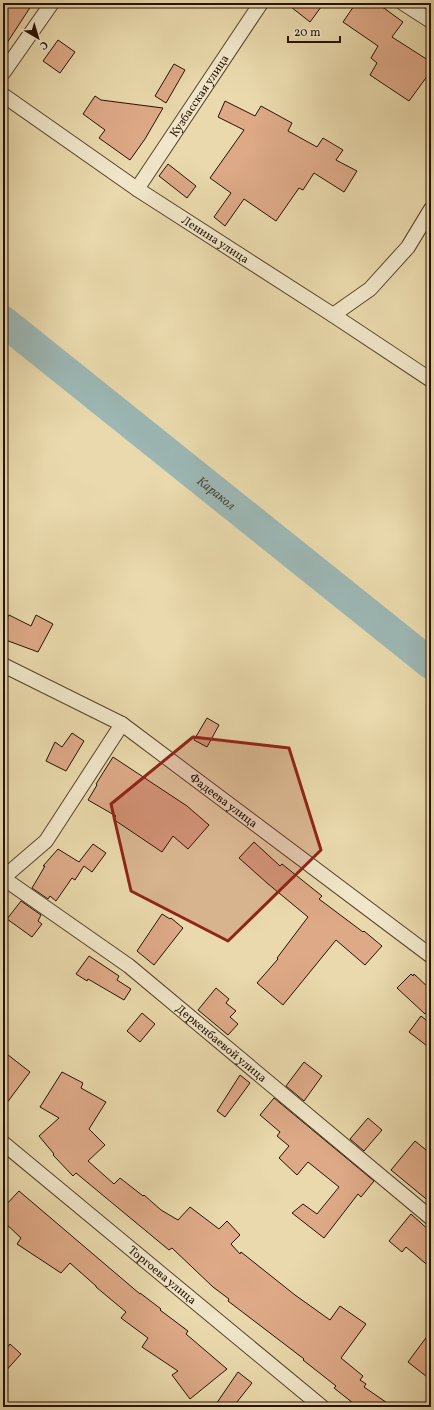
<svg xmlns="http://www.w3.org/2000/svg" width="434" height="1410" font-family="Vollkorn,serif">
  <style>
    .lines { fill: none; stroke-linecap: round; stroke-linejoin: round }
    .river { stroke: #9cb7b4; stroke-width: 31 }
    .building { fill: #dda987; stroke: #261100 }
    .street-casing { stroke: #57432b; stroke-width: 16 }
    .street { stroke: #f1e6c9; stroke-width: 14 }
    .marked { fill: #8f2418; fill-opacity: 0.2; stroke: #8f2418; stroke-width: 3; stroke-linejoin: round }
    .labels { text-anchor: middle; stroke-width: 3; stroke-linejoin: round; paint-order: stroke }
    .street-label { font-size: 12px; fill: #261100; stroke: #f1e6c9 }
    .water-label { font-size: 13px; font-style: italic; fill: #4f4b3f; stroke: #f1e6c9 }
  </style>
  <rect width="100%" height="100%" fill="#e9d9ac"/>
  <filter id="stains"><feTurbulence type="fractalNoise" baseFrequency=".005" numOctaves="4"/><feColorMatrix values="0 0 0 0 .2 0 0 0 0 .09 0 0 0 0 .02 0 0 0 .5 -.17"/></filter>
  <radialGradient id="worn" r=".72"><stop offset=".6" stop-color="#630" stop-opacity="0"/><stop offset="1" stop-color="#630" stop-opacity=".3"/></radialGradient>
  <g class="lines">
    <path class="river" id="s1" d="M 3,321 L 431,664"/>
  </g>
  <path class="building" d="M 3,3 L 33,3 L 3,49 Z
    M 286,3 L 324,3 L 310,22 Z
    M 356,3 L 377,3 L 403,22 L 392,37 L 431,62 L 431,71 L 409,101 L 370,75 L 377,63 L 371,58 L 378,46 L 343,22 Z
    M 58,40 L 75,52 L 60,73 L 43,61 Z
    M 174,64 L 185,70 L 166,103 L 155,96 Z
    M 95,96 L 101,100 L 163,108 L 145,139 L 130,160 L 99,138 L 105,130 L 83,114 Z
    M 225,101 L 255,116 L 261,106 L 292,123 L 288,131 L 317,147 L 323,138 L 343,150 L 336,160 L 357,171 L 344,192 L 314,173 L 303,190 L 299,188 L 276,221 L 244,199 L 225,226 L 214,217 L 231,193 L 210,178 L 244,130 L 218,117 Z
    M 168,164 L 196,186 L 187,198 L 159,176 Z
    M 9,615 L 31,626 L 36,615 L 53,624 L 38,652 L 3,639 L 3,626 Z
    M 207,718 L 219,725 L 207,747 L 194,740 Z
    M 72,733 L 84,741 L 66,771 L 46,761 L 55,742 L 62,747 Z
    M 113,757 L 187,806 L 209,825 L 188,849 L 173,836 L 162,852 L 113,819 L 116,816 L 88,800 L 97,785 L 96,784 Z
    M 254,842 L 280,866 L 282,864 L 322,896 L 319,899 L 363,932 L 364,931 L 382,946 L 365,965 L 336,940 L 283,1005 L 257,983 L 278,959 L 277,958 L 308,917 L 267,883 L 239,858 Z
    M 93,844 L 106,853 L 92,872 L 84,866 L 75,880 L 72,878 L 56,901 L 50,896 L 48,899 L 32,888 L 45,866 L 43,866 L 58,849 L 79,862 Z
    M 21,901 L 41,915 L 38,921 L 42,924 L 32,937 L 7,919 Z
    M 162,914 L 170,919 L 171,918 L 183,928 L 154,965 L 137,951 Z
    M 89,956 L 119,976 L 117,980 L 131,989 L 124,1000 L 88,979 L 87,981 L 76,974 Z
    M 411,974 L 413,976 L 414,974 L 431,990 L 431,1007 L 425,1014 L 397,988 Z
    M 216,988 L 229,999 L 226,1003 L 236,1011 L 230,1017 L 238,1024 L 228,1035 L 198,1010 Z
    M 142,1013 L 155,1024 L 140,1042 L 127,1031 Z
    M 421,1016 L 431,1024 L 431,1049 L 409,1032 Z
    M 3,1051 L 30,1072 L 3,1108 Z
    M 304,1062 L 322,1076 L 304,1101 L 286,1086 Z
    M 62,1072 L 83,1083 L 81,1088 L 106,1102 L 89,1129 L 105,1145 L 88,1161 L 114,1184 L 120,1178 L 143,1196 L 144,1195 L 161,1210 L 178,1220 L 190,1207 L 219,1229 L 227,1221 L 240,1235 L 231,1244 L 240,1254 L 241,1252 L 295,1295 L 330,1320 L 340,1306 L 366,1324 L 341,1358 L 363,1376 L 360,1380 L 366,1384 L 364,1387 L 393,1407 L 358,1407 L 334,1388 L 336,1386 L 303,1360 L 304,1359 L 228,1301 L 229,1299 L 213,1287 L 172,1248 L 169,1250 L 76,1173 L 73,1176 L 53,1155 L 54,1154 L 39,1136 L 59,1118 L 40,1107 Z
    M 240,1075 L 250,1083 L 225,1117 L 217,1111 Z
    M 274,1098 L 374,1181 L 361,1197 L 358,1194 L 324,1238 L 292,1213 L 303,1204 L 317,1214 L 339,1187 L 308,1162 L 297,1175 L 279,1158 L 289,1146 L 277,1136 L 280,1132 L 260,1115 Z
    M 368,1118 L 382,1130 L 364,1151 L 350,1139 Z
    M 415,1141 L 431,1154 L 431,1203 L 391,1170 Z
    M 19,1191 L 140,1294 L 140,1293 L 161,1309 L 160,1310 L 188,1331 L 186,1334 L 227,1369 L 190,1399 L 172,1375 L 178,1371 L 142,1347 L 148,1338 L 121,1318 L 126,1312 L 96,1287 L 96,1286 L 70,1263 L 61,1273 L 17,1244 L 21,1238 L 3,1221 L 3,1208 Z
    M 411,1214 L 431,1232 L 431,1268 L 406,1247 L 402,1252 L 389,1241 Z
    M 431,1331 L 431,1380 L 408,1362 Z
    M 10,1344 L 21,1354 L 3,1374 L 3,1353 Z
    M 238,1372 L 252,1383 L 233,1407 L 214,1407 Z"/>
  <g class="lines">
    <g class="street-casing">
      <g id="street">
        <path d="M 403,3 L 431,21"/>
        <path d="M 3,73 L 52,3"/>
        <path id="s2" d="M 3,95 L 137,189 L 333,315 L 431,380"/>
        <path id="s3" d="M 137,189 L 261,3"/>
        <path d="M 333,315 L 370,289 L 408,247 L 431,209"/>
        <path id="s4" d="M 3,665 L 122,724 L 431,956"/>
        <path id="s5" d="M 3,878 L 129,966 L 431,1218"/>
        <path d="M 3,878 L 46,841 L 122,724"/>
        <path id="s6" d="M 3,1143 L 322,1407"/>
      </g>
    </g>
    <use href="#street" class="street"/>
  </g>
  <path class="marked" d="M 193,737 L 289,748 L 321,850 L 228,941 L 131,891 L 111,804 Z"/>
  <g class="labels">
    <g class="street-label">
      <text dy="4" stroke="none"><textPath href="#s3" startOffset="112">Кузбасская улица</textPath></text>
      <text dy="4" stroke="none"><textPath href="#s2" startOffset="257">Ленина улица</textPath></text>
      <text dy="4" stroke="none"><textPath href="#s4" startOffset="260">Фадеева улица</textPath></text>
      <text dy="4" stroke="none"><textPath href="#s5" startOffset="274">Деркенбаевой улица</textPath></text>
      <text dy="4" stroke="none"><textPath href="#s6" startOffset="207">Торгоева улица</textPath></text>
    </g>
    <g class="water-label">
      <text dy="5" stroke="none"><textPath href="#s1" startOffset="274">Каракол</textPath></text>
    </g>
  </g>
  <rect width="434" height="1410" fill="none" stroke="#e9d9ac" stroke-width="16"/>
  <rect x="4" y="4" width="426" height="1402" fill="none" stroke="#261100" stroke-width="2"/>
  <rect x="8" y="8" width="418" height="1394" fill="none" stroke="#261100"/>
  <g transform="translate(38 38) rotate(142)" stroke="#f1e6c9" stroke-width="3" paint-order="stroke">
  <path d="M0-3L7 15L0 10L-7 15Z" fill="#261100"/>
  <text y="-6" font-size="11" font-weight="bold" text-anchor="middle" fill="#261100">С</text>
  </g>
  <path d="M288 36v6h52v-6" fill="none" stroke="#261100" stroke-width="2"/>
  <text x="294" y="36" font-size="12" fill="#261100" stroke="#f1e6c9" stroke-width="3" paint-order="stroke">20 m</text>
  <rect width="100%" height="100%" filter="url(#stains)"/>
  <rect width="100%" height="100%" fill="url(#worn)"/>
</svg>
